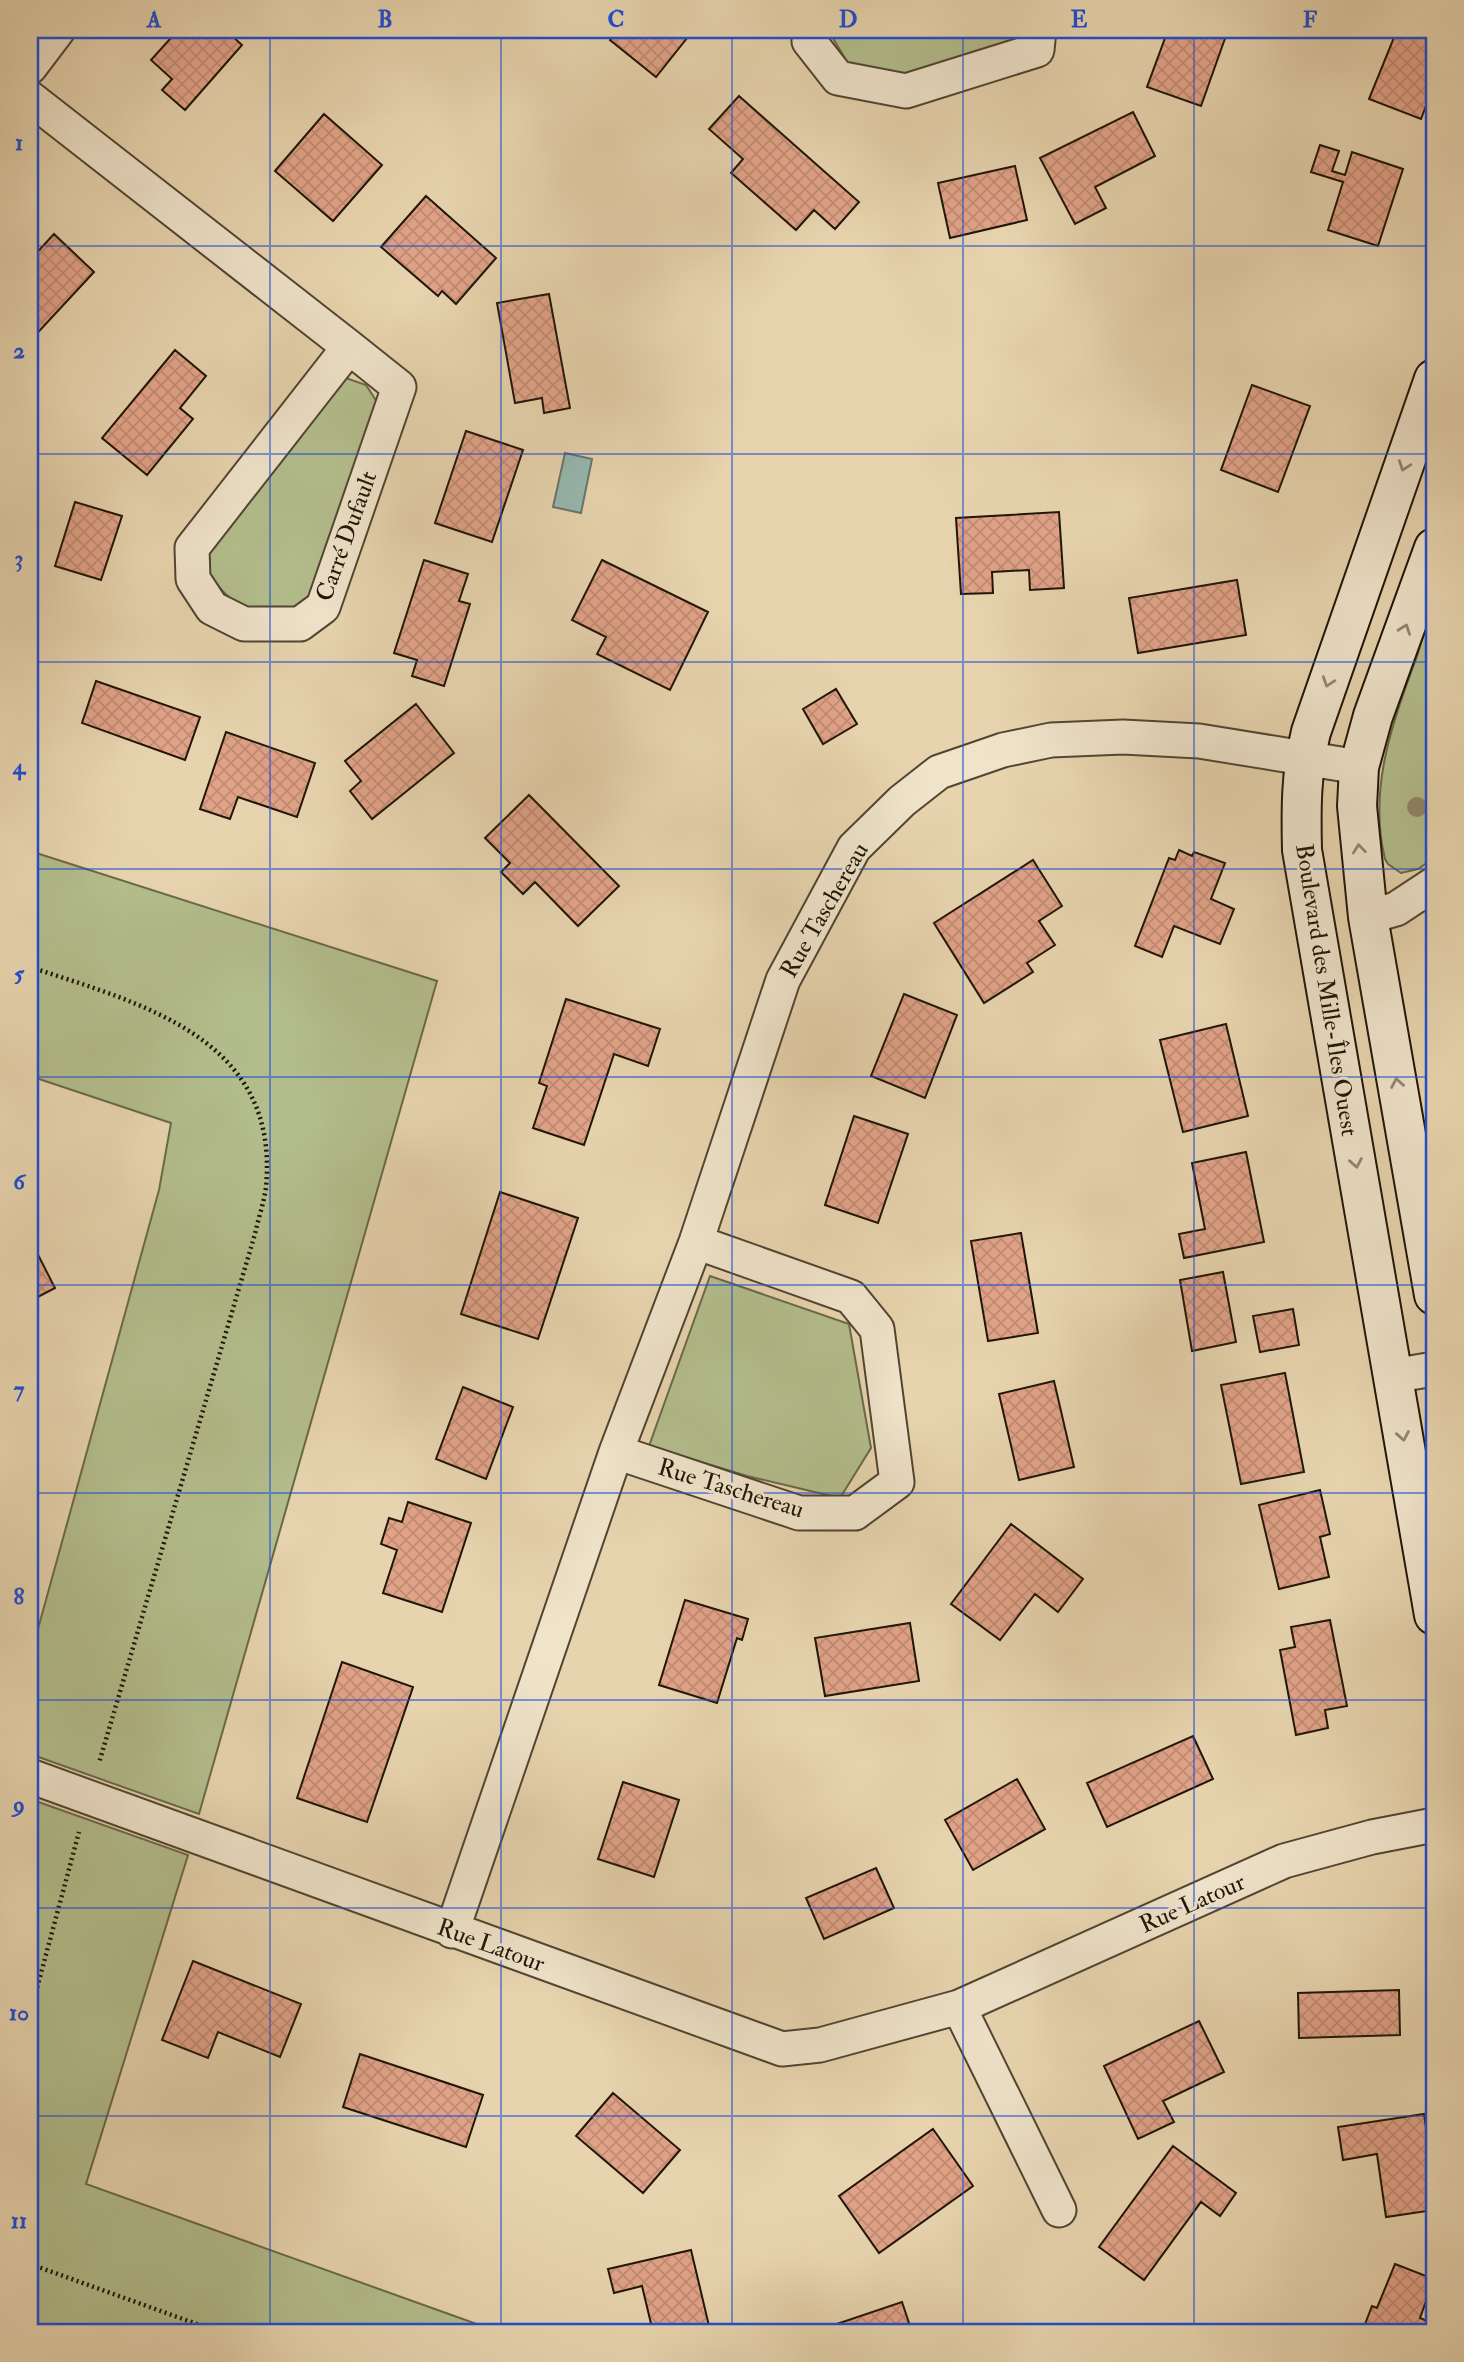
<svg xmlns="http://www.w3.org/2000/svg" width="1464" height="2362" font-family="'IM FELL Double Pica',serif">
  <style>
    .grass { fill: #b3bd8c; stroke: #69694a; stroke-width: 2 }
    .water { fill: #97b7b0; stroke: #67766d; stroke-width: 2 }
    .building { fill: url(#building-cross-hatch); stroke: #1f1508; stroke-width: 2 }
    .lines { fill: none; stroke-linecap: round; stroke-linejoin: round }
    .street-casing { stroke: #514532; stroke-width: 37 }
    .secondary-casing { stroke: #1f1508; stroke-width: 42 }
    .path { stroke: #1f1508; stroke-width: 4.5; stroke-dasharray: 2 3.5; stroke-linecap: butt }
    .street { stroke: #efe3ca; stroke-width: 33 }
    .secondary { stroke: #efe3ca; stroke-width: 38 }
    .tree { fill: #918669 }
    .oneway { stroke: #918673 }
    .grid { fill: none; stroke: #1d4ed8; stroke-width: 2; stroke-opacity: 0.55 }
    .labels { text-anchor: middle; stroke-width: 6; stroke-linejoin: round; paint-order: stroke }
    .street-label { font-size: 24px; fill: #1f1508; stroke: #efe3ca }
    .neatline { fill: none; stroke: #1d4ed8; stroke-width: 2.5 }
    .grid-label { font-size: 23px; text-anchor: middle; font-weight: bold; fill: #1d4ed8 }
  </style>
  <defs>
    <pattern id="building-cross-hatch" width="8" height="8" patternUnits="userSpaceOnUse" patternTransform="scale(1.75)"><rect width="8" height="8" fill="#e1a388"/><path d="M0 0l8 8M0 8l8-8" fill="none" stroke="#c18b74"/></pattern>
  </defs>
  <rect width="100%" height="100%" fill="#e7d4ae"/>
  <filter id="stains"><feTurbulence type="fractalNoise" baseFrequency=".00286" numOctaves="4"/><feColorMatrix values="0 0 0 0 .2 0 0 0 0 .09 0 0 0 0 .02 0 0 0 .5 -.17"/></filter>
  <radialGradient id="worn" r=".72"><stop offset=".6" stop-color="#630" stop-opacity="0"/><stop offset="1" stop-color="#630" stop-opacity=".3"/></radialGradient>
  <path class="grass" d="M 828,30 L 1030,30 L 1030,40 L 910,77 L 849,65 Z
    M 343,377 L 366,385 L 377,402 L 314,601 C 299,612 292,613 273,612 C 236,611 225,596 204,567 L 206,544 Z
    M 1434,615 L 1434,858 L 1418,869 L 1401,873 L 1388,864 L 1385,859 C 1368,789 1392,724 1416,659 C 1421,645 1424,625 1434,615 Z
    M 30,851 L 437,981 L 199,1814 L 30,1754 L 30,1658 L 159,1190 L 171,1123 L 30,1076 Z
    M 710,1276 L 849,1324 L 871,1448 L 840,1498 L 747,1476 L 649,1446 Z
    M 30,1799 L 188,1855 L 86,2184 L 499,2332 L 30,2332 Z"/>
  <path class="water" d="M 565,453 L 592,459 L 581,513 L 553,507 Z"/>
  <path class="building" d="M 178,30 L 234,30 L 230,34 L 242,45 L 185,110 L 162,90 L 172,79 L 151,60 Z
    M 618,30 L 686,30 L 691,33 L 656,77 L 610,40 Z
    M 1228,30 L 1201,106 L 1147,87 L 1165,38 L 1146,30 Z
    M 1397,30 L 1424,30 L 1434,34 L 1434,85 L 1421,119 L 1369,99 Z
    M 739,96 L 859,202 L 835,229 L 814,210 L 796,230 L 731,173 L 743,159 L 709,129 Z
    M 1133,112 L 1155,156 L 1095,187 L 1106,208 L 1075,224 L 1040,158 Z
    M 324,114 L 382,165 L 333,221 L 275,171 Z
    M 1320,145 L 1339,151 L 1332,171 L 1345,175 L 1352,152 L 1403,169 L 1378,246 L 1328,230 L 1343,182 L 1311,172 Z
    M 1015,166 L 1027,220 L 950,238 L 938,183 Z
    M 426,196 L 496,258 L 456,304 L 442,291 L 438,296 L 381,247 Z
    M 54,234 L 94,272 L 30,341 L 30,260 Z
    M 549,294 L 570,408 L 544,413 L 542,398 L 515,403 L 497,303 Z
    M 175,350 L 206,376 L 180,408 L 193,419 L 147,475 L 102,438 Z
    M 1252,385 L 1310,406 L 1278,492 L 1221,470 Z
    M 466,431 L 523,450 L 492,542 L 435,523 Z
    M 75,502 L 122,516 L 101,580 L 55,566 Z
    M 1059,512 L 1064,588 L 1030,590 L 1029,570 L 992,572 L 993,593 L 961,594 L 956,518 Z
    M 424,560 L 468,574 L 459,601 L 470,604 L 444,686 L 412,676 L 417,660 L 394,653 Z
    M 602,560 L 708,612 L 670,690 L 597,654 L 606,637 L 572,620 Z
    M 1237,580 L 1246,635 L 1138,653 L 1129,598 Z
    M 96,681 L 200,717 L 185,760 L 82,723 Z
    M 836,689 L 857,724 L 823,744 L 803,709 Z
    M 416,704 L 454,753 L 372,819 L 350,791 L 361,781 L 345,761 Z
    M 226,732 L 315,763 L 297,817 L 238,797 L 230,819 L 200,809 Z
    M 529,795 L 619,886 L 578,926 L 535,882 L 523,894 L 501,872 L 510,863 L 485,838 Z
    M 1179,850 L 1192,856 L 1194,852 L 1225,863 L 1211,899 L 1234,909 L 1220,944 L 1174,926 L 1162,957 L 1135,946 L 1169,858 L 1175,860 Z
    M 1033,860 L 1062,906 L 1039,921 L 1055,945 L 1027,963 L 1033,972 L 984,1003 L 934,923 Z
    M 904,994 L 957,1015 L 925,1098 L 871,1076 Z
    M 566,999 L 660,1029 L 648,1066 L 614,1054 L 584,1145 L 533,1128 L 547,1086 L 539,1083 Z
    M 1226,1024 L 1248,1116 L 1183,1132 L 1160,1040 Z
    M 854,1116 L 908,1134 L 878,1223 L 825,1205 Z
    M 1246,1152 L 1264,1242 L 1184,1258 L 1179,1234 L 1205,1229 L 1192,1163 Z
    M 500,1192 L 578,1218 L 538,1339 L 461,1314 Z
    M 1021,1233 L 1038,1333 L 988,1341 L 971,1241 Z
    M 30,1239 L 55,1288 L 30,1301 Z
    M 1223,1272 L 1236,1342 L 1192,1351 L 1180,1280 Z
    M 1293,1309 L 1299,1345 L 1260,1352 L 1253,1316 Z
    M 1285,1373 L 1304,1472 L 1241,1484 L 1221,1385 Z
    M 1054,1381 L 1074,1467 L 1019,1480 L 999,1394 Z
    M 463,1387 L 513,1407 L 486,1479 L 436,1459 Z
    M 1320,1490 L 1330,1534 L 1320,1537 L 1329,1577 L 1279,1589 L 1259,1505 Z
    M 408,1502 L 471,1523 L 442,1612 L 383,1593 L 397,1550 L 381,1544 L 389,1518 L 402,1522 Z
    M 1011,1524 L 1083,1579 L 1058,1612 L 1035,1594 L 1000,1640 L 951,1604 Z
    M 685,1600 L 748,1619 L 742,1640 L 737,1638 L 717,1703 L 659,1685 Z
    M 1330,1620 L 1347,1706 L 1325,1710 L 1328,1728 L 1296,1735 L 1280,1650 L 1295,1647 L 1291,1627 Z
    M 910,1623 L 919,1681 L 825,1696 L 815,1638 Z
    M 342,1662 L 413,1687 L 367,1822 L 297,1798 Z
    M 1193,1736 L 1213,1779 L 1107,1827 L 1087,1783 Z
    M 1017,1779 L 1045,1829 L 973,1870 L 945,1820 Z
    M 623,1782 L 679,1800 L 654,1877 L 598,1859 Z
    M 876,1868 L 894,1908 L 824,1939 L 806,1898 Z
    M 193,1961 L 301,2004 L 280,2057 L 218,2032 L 208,2058 L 162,2040 Z
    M 1399,1990 L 1400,2035 L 1299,2038 L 1298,1993 Z
    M 1199,2021 L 1224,2072 L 1163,2101 L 1174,2122 L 1138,2139 L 1104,2066 Z
    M 360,2054 L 483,2095 L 466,2147 L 343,2107 Z
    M 613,2093 L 680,2150 L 643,2193 L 576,2136 Z
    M 1424,2114 L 1434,2178 L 1434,2210 L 1386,2217 L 1377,2154 L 1343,2160 L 1338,2127 Z
    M 933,2129 L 973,2186 L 879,2253 L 839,2196 Z
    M 1173,2146 L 1236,2193 L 1220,2216 L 1201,2202 L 1144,2280 L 1099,2247 Z
    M 691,2250 L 710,2330 L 653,2332 L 642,2286 L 614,2293 L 608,2269 Z
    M 1395,2264 L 1434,2279 L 1420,2318 L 1434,2324 L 1431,2332 L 1362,2332 L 1372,2306 L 1377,2308 Z
    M 902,2302 L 912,2332 L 813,2332 Z
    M 1096,2325 L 1107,2332 L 1091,2332 Z"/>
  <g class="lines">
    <g class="street-casing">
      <path id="street" d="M 811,30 L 809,41 L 838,78 L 906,91 L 1037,50 L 1039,30
        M 30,67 L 58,30
        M 30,98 L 349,347 L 399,387 L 323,607 L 300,624 L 244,624 L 212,608 L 193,579 L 192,548 L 349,347
        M 1368,917 L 1396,909 L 1434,884
        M 1392,1376 L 1434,1369
        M 616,1452 L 799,1513 L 855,1513 L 897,1482 L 877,1329 L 851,1297 L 696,1242
        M 30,1776 L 782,2049 L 820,2045 L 959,2007 L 1284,1861 L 1372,1837 L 1434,1825
        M 452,1931 L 616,1452 L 696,1242 L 783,980 L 854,848 L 902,801 L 939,772 L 1003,750 L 1051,740 L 1123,737 L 1199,741 L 1359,767
        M 959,2007 L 1059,2210"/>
    </g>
    <g class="secondary-casing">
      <path id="secondary" d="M 1434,379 L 1311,732 C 1301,771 1301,810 1302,850 L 1434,1615
        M 1434,548 L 1373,716 L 1359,767 L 1357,806 L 1368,917 L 1434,1295"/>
    </g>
    <path class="path" d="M 30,967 C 142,1004 280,1038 266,1187 C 264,1203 258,1219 255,1234 L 99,1763
      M 30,2014 L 79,1832
      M 30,2264 L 219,2332"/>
    <use href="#street" class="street"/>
    <use href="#secondary" class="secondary"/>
  </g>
  <circle class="tree" cx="1417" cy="807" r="10"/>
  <defs><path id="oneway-chevron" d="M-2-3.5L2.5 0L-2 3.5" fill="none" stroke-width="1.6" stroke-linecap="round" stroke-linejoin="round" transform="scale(1.75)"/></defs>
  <g class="oneway">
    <use href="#oneway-chevron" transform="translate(1404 466) rotate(109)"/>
    <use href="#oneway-chevron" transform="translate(1405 629) rotate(-70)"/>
    <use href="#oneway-chevron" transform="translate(1328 682) rotate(109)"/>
    <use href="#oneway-chevron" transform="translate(1359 849) rotate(-96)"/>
    <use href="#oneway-chevron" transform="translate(1397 1083) rotate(-100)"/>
    <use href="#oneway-chevron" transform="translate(1356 1163) rotate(80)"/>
    <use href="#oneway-chevron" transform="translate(1403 1436) rotate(80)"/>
  </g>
  <path class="grid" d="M 270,30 L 270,2332M 501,30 L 501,2332M 732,30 L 732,2332M 963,30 L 963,2332M 1194,30 L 1194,2332M 30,246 L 1434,246M 30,454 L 1434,454M 30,662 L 1434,662M 30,869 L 1434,869M 30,1077 L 1434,1077M 30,1285 L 1434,1285M 30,1493 L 1434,1493M 30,1700 L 1434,1700M 30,1908 L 1434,1908M 30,2116 L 1434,2116"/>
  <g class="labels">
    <g class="street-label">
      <text transform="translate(346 536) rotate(-70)" y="8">Carré Dufault</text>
      <text transform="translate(824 910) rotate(-60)" y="8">Rue Taschereau</text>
      <text transform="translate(1327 990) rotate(81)" y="8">Boulevard des Mille-Îles Ouest</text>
      <text transform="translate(731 1488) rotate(17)" y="8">Rue Taschereau</text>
      <text transform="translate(1192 1903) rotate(-24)" y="8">Rue Latour</text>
      <text transform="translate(491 1945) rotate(20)" y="8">Rue Latour</text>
    </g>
  </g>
  <rect width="1464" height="2362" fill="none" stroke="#e7d4ae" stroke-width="77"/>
  <rect x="38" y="38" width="1388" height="2286" class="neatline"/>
  <g class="grid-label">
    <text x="154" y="27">A</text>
    <text x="385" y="27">B</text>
    <text x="616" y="27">C</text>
    <text x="848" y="27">D</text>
    <text x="1079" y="27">E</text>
    <text x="1310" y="27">F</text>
    <text x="19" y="150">1</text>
    <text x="19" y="358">2</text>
    <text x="19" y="566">3</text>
    <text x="19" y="774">4</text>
    <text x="19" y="981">5</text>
    <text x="19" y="1189">6</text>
    <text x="19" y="1397">7</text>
    <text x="19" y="1604">8</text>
    <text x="19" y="1812">9</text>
    <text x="19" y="2020">10</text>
    <text x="19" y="2228">11</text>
  </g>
  <rect width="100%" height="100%" filter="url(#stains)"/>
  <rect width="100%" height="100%" fill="url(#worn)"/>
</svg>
